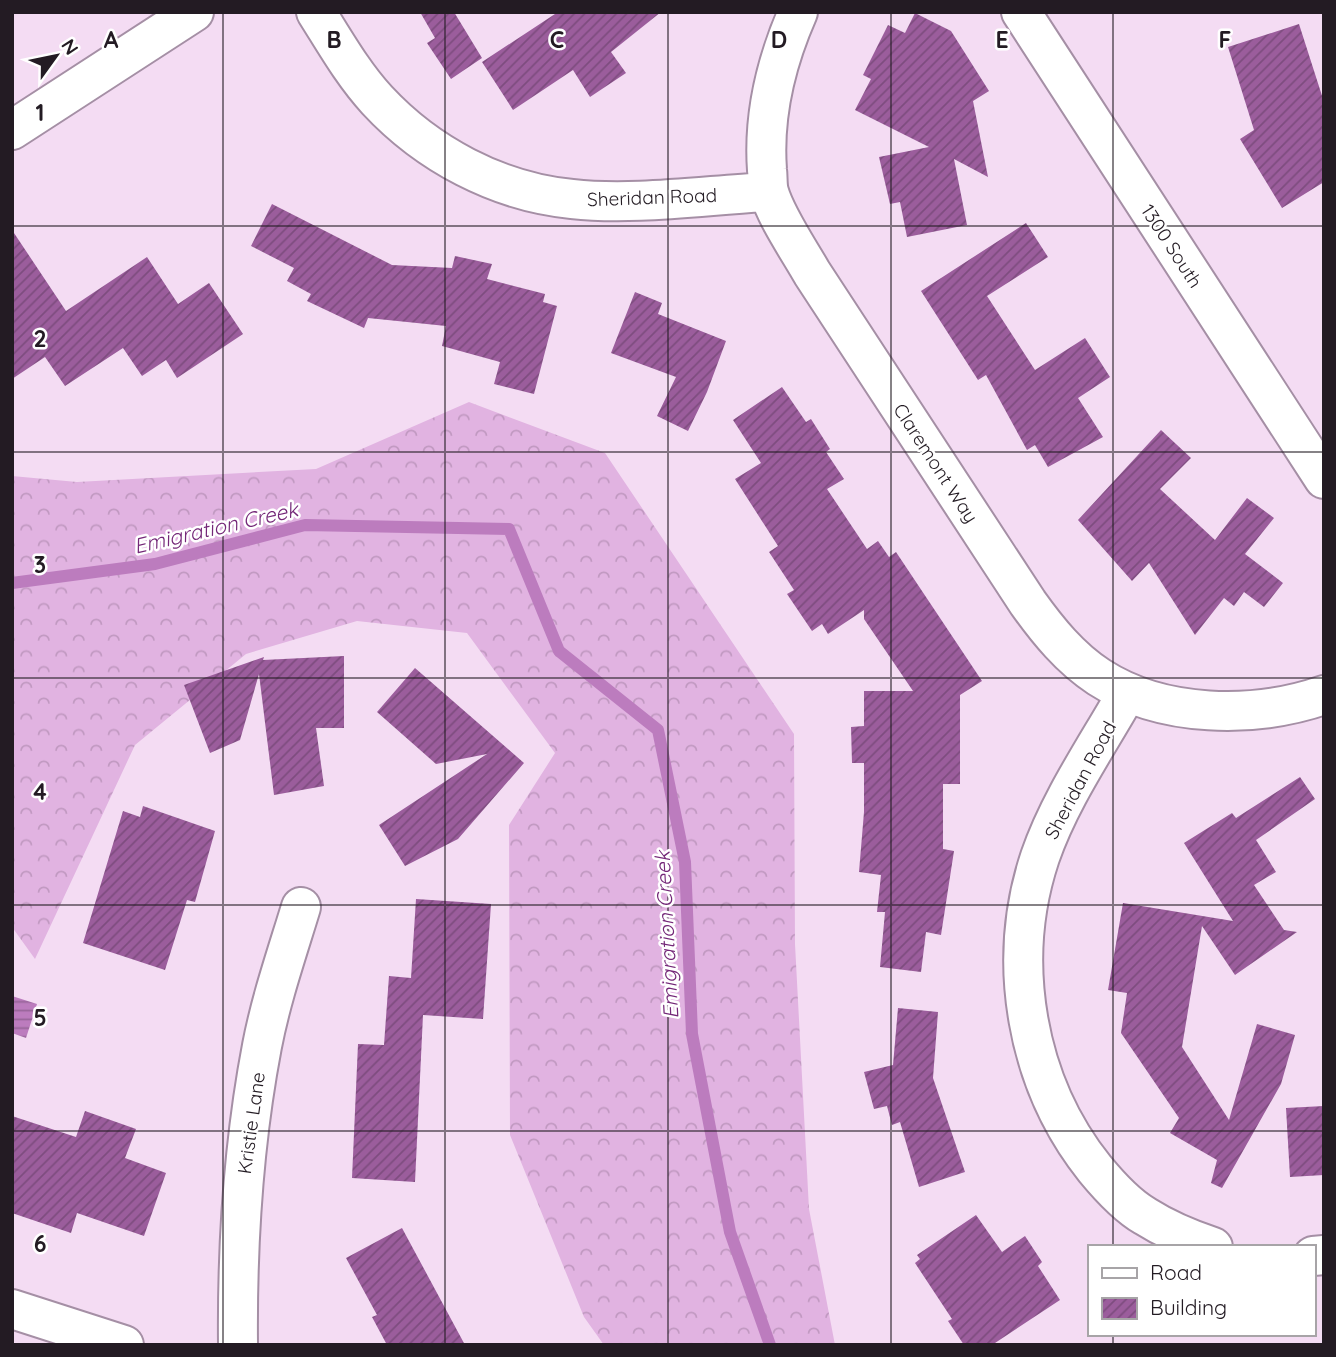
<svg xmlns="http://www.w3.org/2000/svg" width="1336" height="1357" font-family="Quicksand,sans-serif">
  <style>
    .forest { fill: url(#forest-crowns) }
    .water { fill: url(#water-rules) }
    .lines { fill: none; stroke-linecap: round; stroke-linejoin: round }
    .stream { stroke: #bc7cbe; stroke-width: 12 }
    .building { fill: url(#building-hatch) }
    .minor-casing { stroke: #a58fa5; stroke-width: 42 }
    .tertiary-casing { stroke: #a58fa5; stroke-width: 42 }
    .minor { stroke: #fff; stroke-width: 38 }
    .tertiary { stroke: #fff; stroke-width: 38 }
    .grid { fill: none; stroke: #231b23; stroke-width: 2; stroke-opacity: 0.55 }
    .labels { text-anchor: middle; stroke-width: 5; stroke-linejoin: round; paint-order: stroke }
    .street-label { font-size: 19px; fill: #231b23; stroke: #fff }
    .water-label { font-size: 21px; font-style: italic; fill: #742778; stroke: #fff }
    .grid-label { font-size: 23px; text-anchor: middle; font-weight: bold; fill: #231b23; stroke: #fff; stroke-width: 5; stroke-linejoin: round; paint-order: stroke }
  </style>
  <defs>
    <pattern id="forest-crowns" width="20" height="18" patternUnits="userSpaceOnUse" patternTransform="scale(1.75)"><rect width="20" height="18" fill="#e1b3e1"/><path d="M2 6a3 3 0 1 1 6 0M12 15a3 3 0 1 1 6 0" fill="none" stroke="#c199c1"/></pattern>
    <pattern id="water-rules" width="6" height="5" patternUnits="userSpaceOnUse" patternTransform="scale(1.75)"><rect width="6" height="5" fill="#bc7cbe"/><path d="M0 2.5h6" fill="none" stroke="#98659a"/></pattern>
    <pattern id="building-hatch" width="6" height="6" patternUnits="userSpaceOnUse" patternTransform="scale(1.75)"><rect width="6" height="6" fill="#9b5d9c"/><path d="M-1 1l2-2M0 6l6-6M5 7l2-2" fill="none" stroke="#7e4c7f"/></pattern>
  </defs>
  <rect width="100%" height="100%" fill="#f4dcf3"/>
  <path class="forest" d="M 469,402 L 605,453 L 794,734 L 795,944 L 809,1209 L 835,1345 L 604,1345 L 584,1317 L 510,1135 L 509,825 L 555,753 L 467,633 L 357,621 L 246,654 L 135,745 L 35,959 L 12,927 L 12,476 L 77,482 L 316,469 Z"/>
  <path class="water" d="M 12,996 L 37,1004 L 26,1038 L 12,1033 Z"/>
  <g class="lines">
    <path class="stream" d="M 12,583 L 155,564 L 305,525 L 509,529 L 559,651 L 658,730 L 685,862 L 692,1034 L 730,1232 L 770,1345"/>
  </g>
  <path class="building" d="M 420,12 L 454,12 L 482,58 L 451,79 L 427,43 L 435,38 Z
    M 558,12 L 661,12 L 611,52 L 626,73 L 590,97 L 573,70 L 513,110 L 482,62 Z
    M 915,13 L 951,31 L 989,91 L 973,101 L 988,177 L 954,159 L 967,225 L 907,237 L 900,202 L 890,204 L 879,157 L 929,147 L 855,110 L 871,79 L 863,75 L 888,25 L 905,33 Z
    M 1299,24 L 1324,102 L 1324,182 L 1282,208 L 1240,139 L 1254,130 L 1228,47 Z
    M 272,204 L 392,265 L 452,268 L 455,256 L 492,264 L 487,279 L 545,294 L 543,302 L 557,306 L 534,394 L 494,384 L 500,362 L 442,346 L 446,326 L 368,318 L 364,328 L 307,301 L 311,294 L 287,281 L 294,268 L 251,246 Z
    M 1026,223 L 1048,257 L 987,296 L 1035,370 L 1085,338 L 1110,377 L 1078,398 L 1103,437 L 1048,467 L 1035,445 L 1027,450 L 986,375 L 978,380 L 921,291 Z
    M 12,230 L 66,311 L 147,257 L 178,304 L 209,283 L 243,334 L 177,378 L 166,360 L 142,376 L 123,348 L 65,386 L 45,357 L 12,379 Z
    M 635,292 L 662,303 L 658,314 L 726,341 L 707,392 L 688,431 L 657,416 L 676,377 L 611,353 Z
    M 782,387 L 806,422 L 811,419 L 830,449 L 826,452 L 844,479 L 827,489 L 867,549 L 878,541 L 889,557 L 896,552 L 982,681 L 960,695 L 960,784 L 943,784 L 943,849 L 954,851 L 941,935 L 926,932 L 921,972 L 880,967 L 885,912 L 877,912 L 881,875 L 859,872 L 864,812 L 864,763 L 852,763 L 851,727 L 864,726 L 864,691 L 913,691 L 864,619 L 864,610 L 828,634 L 822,624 L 812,631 L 787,594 L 794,590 L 769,552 L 778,546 L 735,479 L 761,463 L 733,420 Z
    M 1161,430 L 1191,458 L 1160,489 L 1215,540 L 1247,498 L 1274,518 L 1245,554 L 1283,583 L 1264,607 L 1244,592 L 1234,606 L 1224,598 L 1195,635 L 1149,563 L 1132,581 L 1078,520 Z
    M 344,656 L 344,728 L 316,728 L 324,786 L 274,795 L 259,674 L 240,740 L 210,753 L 184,685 L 264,657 L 263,660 Z
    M 415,668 L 524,763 L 458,839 L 405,866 L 379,825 L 487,754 L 436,764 L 377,712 Z
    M 1300,777 L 1315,799 L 1256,840 L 1276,872 L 1254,885 L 1284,930 L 1297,932 L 1235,975 L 1202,926 L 1182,1047 L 1229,1120 L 1257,1024 L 1295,1035 L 1281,1084 L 1222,1188 L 1211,1183 L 1217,1160 L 1170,1133 L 1179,1118 L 1121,1033 L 1127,993 L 1108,990 L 1123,903 L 1233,921 L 1184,843 L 1232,813 L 1236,818 Z
    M 143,806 L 215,831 L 195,902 L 187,900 L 165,970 L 83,943 L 123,811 L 140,817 Z
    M 416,899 L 491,904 L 483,1019 L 423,1015 L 415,1182 L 352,1178 L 358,1044 L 384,1045 L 389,976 L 411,978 Z
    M 898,1008 L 938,1012 L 933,1078 L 965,1172 L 919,1187 L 900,1122 L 892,1125 L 887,1106 L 874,1109 L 864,1072 L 893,1065 Z
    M 1324,1106 L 1324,1175 L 1290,1177 L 1286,1108 Z
    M 85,1111 L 136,1129 L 125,1158 L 166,1173 L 144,1236 L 77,1213 L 71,1233 L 12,1213 L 12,1116 L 76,1137 Z
    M 976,1215 L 1002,1252 L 1025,1236 L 1042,1262 L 1038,1266 L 1060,1300 L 992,1345 L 964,1345 L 948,1321 L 952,1319 L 915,1263 L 920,1259 L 917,1255 Z
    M 402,1228 L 465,1345 L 387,1345 L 372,1317 L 377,1315 L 346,1258 Z"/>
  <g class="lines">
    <g class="minor-casing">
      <path id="minor" d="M 316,12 C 335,42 353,74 377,100 C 427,154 498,192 572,199 C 633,206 707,195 769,192
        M 798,12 C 776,62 763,115 767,170 C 768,177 767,185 769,192 C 776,217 799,250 812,273 L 1028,603 C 1048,631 1070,658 1099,677 C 1162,718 1254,719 1324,695
        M 12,130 L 194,12
        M 1127,693 C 1097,746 1060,799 1040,857 C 1005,962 1026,1083 1095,1169 C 1109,1186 1126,1205 1145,1216 C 1167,1230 1189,1239 1213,1247
        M 1313,1256 L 1324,1255
        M 12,1309 L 124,1345
        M 238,1345 C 237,1244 243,1145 262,1046 C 271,999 287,953 301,907"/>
    </g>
    <g class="tertiary-casing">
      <path id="tertiary" d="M 1021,12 L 1324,479"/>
    </g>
    <use href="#minor" class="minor"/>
    <use href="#tertiary" class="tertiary"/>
  </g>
  <path class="grid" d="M 223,12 L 223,1345M 445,12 L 445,1345M 668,12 L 668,1345M 891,12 L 891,1345M 1113,12 L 1113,1247M 12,226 L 1324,226M 12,452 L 1324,452M 12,678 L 1324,678M 12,905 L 1324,905M 12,1131 L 1324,1131M 1113,1334 L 1113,1345"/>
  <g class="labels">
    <g class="street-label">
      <text transform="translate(652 197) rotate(-2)" y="7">Sheridan Road</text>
      <text transform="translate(1172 246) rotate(57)" y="7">1300 South</text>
      <text transform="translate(936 463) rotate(57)" y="7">Claremont Way</text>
      <text transform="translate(1080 780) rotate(-62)" y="7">Sheridan Road</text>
      <text transform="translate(251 1123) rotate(-82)" y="7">Kristie Lane</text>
    </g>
    <g class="water-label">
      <text transform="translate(216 528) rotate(-13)" y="7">Emigration Creek</text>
      <text transform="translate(667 935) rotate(-93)" y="7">Emigration Creek</text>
    </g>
  </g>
  <g class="grid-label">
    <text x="111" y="48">A</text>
    <text x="334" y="48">B</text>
    <text x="557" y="48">C</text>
    <text x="779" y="48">D</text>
    <text x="1002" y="48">E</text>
    <text x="1225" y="48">F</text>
    <text x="40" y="121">1</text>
    <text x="40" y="347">2</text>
    <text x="40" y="573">3</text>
    <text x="40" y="800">4</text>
    <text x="40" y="1026">5</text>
    <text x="40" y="1252">6</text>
  </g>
  <rect width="1336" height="1357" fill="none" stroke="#231b23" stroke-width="28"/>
  <rect x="1088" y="1245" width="228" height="91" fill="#ffffff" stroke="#a7a4a7" stroke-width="2"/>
  <rect x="1102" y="1268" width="35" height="10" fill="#ffffff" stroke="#a7a4a7" stroke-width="2"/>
  <text x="1150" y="1280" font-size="21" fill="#231b23">Road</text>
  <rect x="1102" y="1298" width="35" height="21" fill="url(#building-hatch)" stroke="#a7a4a7" stroke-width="2"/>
  <text x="1150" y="1315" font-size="21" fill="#231b23">Building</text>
  <g transform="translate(56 56) rotate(57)" stroke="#ffffff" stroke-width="5" paint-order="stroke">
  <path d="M0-5L12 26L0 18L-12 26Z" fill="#231b23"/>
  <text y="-10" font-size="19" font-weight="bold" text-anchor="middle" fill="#231b23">N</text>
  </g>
</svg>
